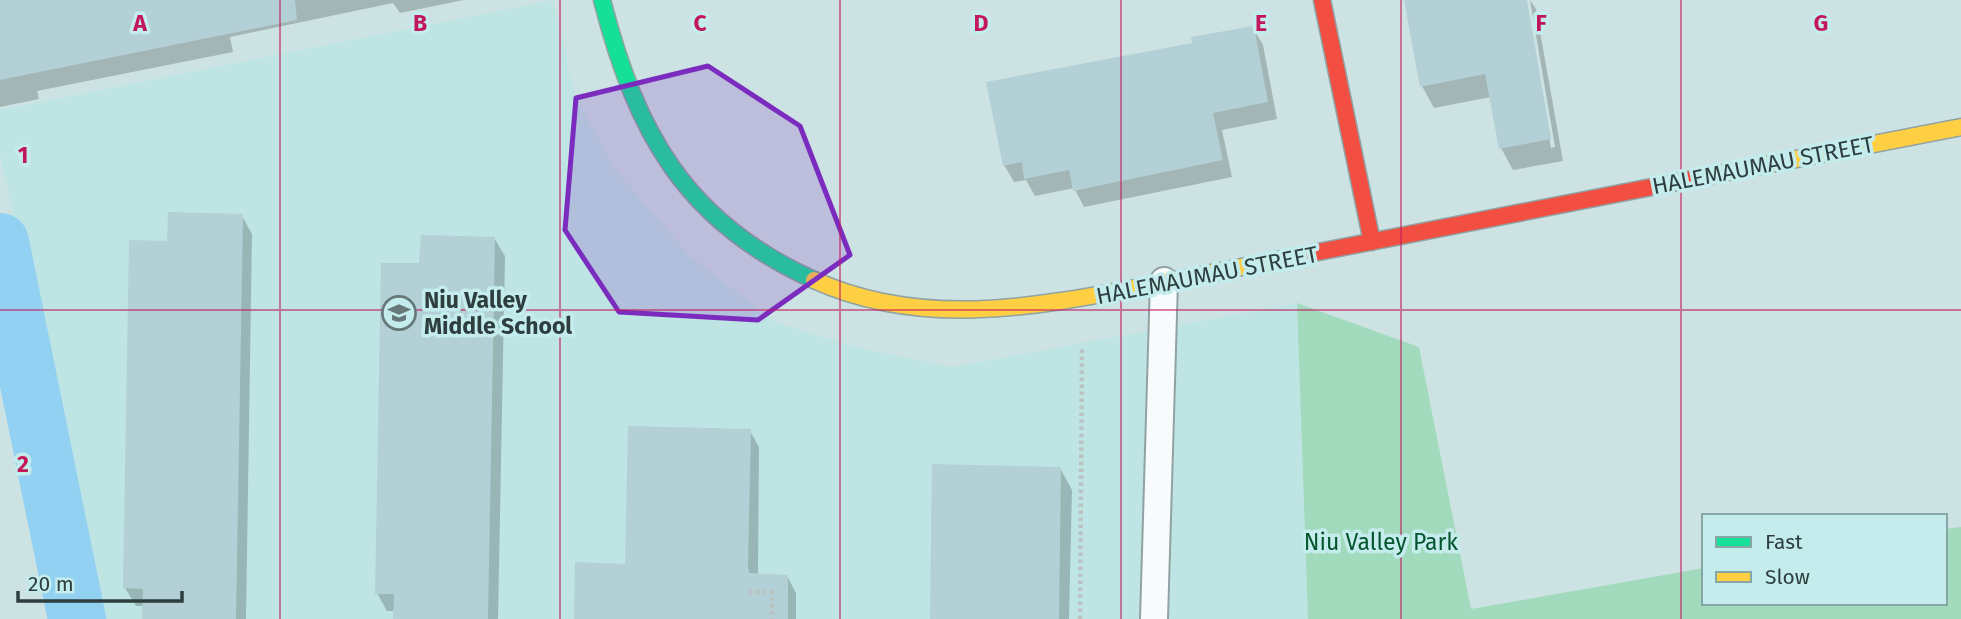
<svg xmlns="http://www.w3.org/2000/svg" width="1961" height="619" font-family="'Fira Sans',sans-serif">
  <style>
    .built { fill: #bfe4e4 }
    .green { fill: #a1dabc }
    .shadow { fill: #0003 }
    .lines { fill: none; stroke-linecap: round; stroke-linejoin: round }
    .canal { stroke: #93d1f2; stroke-width: 58 }
    .building { fill: #b2d0d5 }
    .lane-casing { stroke: #91a2a2; stroke-width: 30 }
    .fast-casing { stroke: #91a2a2; stroke-width: 19 }
    .slow-casing { stroke: #91a2a2; stroke-width: 19 }
    .jam-casing { stroke: #91a2a2; stroke-width: 19 }
    .path { stroke: #bac2c2; stroke-width: 4.5; stroke-dasharray: 3.5 3.5; stroke-linecap: butt }
    .lane { stroke: #f8fbfb; stroke-width: 26 }
    .fast { stroke: #16e098; stroke-width: 16 }
    .slow { stroke: #ffcf43; stroke-width: 16 }
    .jam { stroke: #f24e42; stroke-width: 16 }
    .marked { fill: #7b2cbf; fill-opacity: 0.2; stroke: #7b2cbf; stroke-width: 5; stroke-linejoin: round }
    .grid { fill: none; stroke: #c2185b; stroke-width: 2; stroke-opacity: 0.55 }
    .labels { text-anchor: middle; stroke-width: 7; stroke-linejoin: round; paint-order: stroke }
    .street-label { font-size: 23px; fill: #2e3e3e; stroke: #c4ecec }
    .poi-label { font-size: 23px; font-weight: bold; fill: #2e3e3e; stroke: #c4ecec; text-anchor: start }
    .park-label { font-size: 23px; fill: #04542d; stroke: #c4ecec }
    .grid-label { font-size: 23px; text-anchor: middle; font-weight: bold; fill: #c2185b; stroke: #c4ecec; stroke-width: 7; stroke-linejoin: round; paint-order: stroke }
  </style>
  <rect width="100%" height="100%" fill="#cde3e3"/>
  <path class="built" d="M 553,0 L 575,95 L 615,169 L 691,257 L 777,323 L 860,348 L 952,367 L 1297,303 L 1308,619 L 105,619 L 0,156 L 0,110 Z"/>
  <path class="green" d="M 1297,303 L 1419,347 L 1471,609 L 1704,568 L 1704,603 L 1945,603 L 1945,529 L 1961,527 L 1961,619 L 1308,619 Z"/>
  <path class="shadow" d="M 0,0 L 464,0 L 400,13 L 393,3 L 230,37 L 233,52 L 37,91 L 39,99 L 0,107 Z
    M 1405,0 L 1525,0 L 1551,148 L 1555,147 L 1530,0 L 1536,9 L 1563,161 L 1513,170 L 1501,148 L 1491,97 L 1434,108 L 1422,86 Z
    M 1253,28 L 1263,45 L 1277,119 L 1222,130 L 1232,177 L 1084,207 L 1074,188 L 1035,196 L 1026,180 L 1014,182 L 1004,165 Z
    M 242,216 L 252,234 L 246,619 L 144,619 L 144,606 L 136,606 L 125,588 L 169,242 Z
    M 494,238 L 505,256 L 498,619 L 395,619 L 395,611 L 387,611 L 377,593 L 420,265 Z
    M 750,431 L 759,447 L 758,575 L 787,576 L 796,593 L 796,619 L 575,619 Z
    M 1060,468 L 1072,490 L 1069,619 L 932,619 Z"/>
  <g class="lines">
    <path class="canal" d="M 0,242 L 77,619"/>
  </g>
  <path class="building" d="M 0,0 L 295,0 L 297,20 L 0,80 Z
    M 1404,0 L 1527,0 L 1551,139 L 1499,149 L 1485,74 L 1420,87 Z
    M 1254,26 L 1268,102 L 1213,113 L 1223,160 L 1073,191 L 1069,170 L 1024,179 L 1022,162 L 1003,166 L 986,82 L 1192,43 L 1191,37 Z
    M 168,212 L 243,214 L 236,619 L 142,619 L 143,589 L 123,588 L 129,240 L 167,241 Z
    M 421,235 L 495,237 L 488,619 L 393,619 L 394,594 L 375,594 L 381,263 L 419,263 Z
    M 628,426 L 751,429 L 748,565 L 749,573 L 788,575 L 788,619 L 574,619 L 575,562 L 625,564 Z
    M 932,464 L 1061,467 L 1059,619 L 930,619 Z"/>
  <g class="lines">
    <g class="lane-casing">
      <path id="lane" d="M 1154,619 L 1164,281"/>
    </g>
    <g class="fast-casing">
      <path id="fast" d="M 602,0 C 636,132 685,222 814,280"/>
    </g>
    <g class="slow-casing">
      <path id="slow" d="M 1698,178 L 1961,127
        M 814,280 C 920,328 1030,308 1140,287 C 1197,276 1255,264 1313,253"/>
    </g>
    <g class="jam-casing">
      <path id="jam" d="M 1322,0 L 1372,242
        M 1313,253 L 1698,178"/>
    </g>
    <path class="path" d="M 749,592 L 772,592 L 772,619
      M 1080,619 L 1082,347"/>
    <use href="#lane" class="lane"/>
    <use href="#fast" class="fast"/>
    <use href="#slow" class="slow"/>
    <use href="#jam" class="jam"/>
  </g>
  <path class="marked" d="M 708,66 L 800,126 L 850,255 L 758,320 L 619,312 L 565,230 L 576,98 Z"/>
  <path class="grid" d="M 280,0 L 280,619M 560,0 L 560,619M 840,0 L 840,619M 1121,0 L 1121,619M 1401,0 L 1401,619M 1681,0 L 1681,619M 0,310 L 1961,310"/>
  <defs>
    <g id="school-ring" transform="scale(1.75)"><circle r="9.5" fill="#c4ecec" stroke="#667878" stroke-width="1.5"/><path d="M0-5L7-2L0 1L-7-2ZM-4 1L0 2.5L4 1V4Q0 6-4 4Z" fill="#667878"/></g>
  </defs>
  <g fill-rule="evenodd">
    <use href="#school-ring" x="399" y="313"/>
  </g>
  <g class="labels">
    <g class="street-label">
      <text transform="translate(1763 165) rotate(-11)" y="8">HALEMAUMAU STREET</text>
      <text transform="translate(1207 275) rotate(-11)" y="8">HALEMAUMAU STREET</text>
    </g>
    <g class="poi-label">
      <text x="424" y="308">Niu Valley<tspan x="424" dy="26">Middle School</tspan></text>
    </g>
    <g class="park-label">
      <text x="1381" y="550">Niu Valley Park</text>
    </g>
  </g>
  <g class="grid-label">
    <text x="140" y="31">A</text>
    <text x="420" y="31">B</text>
    <text x="700" y="31">C</text>
    <text x="981" y="31">D</text>
    <text x="1261" y="31">E</text>
    <text x="1541" y="31">F</text>
    <text x="1821" y="31">G</text>
    <text x="23" y="163">1</text>
    <text x="23" y="472">2</text>
  </g>
  <rect x="1702" y="514" width="245" height="91" fill="#c4ecec" stroke="#88a6a6" stroke-width="2"/>
  <rect x="1716" y="537" width="35" height="10" fill="#16e098" stroke="#88a6a6" stroke-width="2"/>
  <text x="1765" y="549" font-size="21" fill="#2e3e3e">Fast</text>
  <rect x="1716" y="572" width="35" height="10" fill="#ffcf43" stroke="#88a6a6" stroke-width="2"/>
  <text x="1765" y="584" font-size="21" fill="#2e3e3e">Slow</text>
  <path d="M18 591v10h164v-10" fill="none" stroke="#2e3e3e" stroke-width="3.5"/>
  <text x="28" y="591" font-size="21" fill="#2e3e3e" stroke="#c4ecec" stroke-width="5" paint-order="stroke">20 m</text>
</svg>
